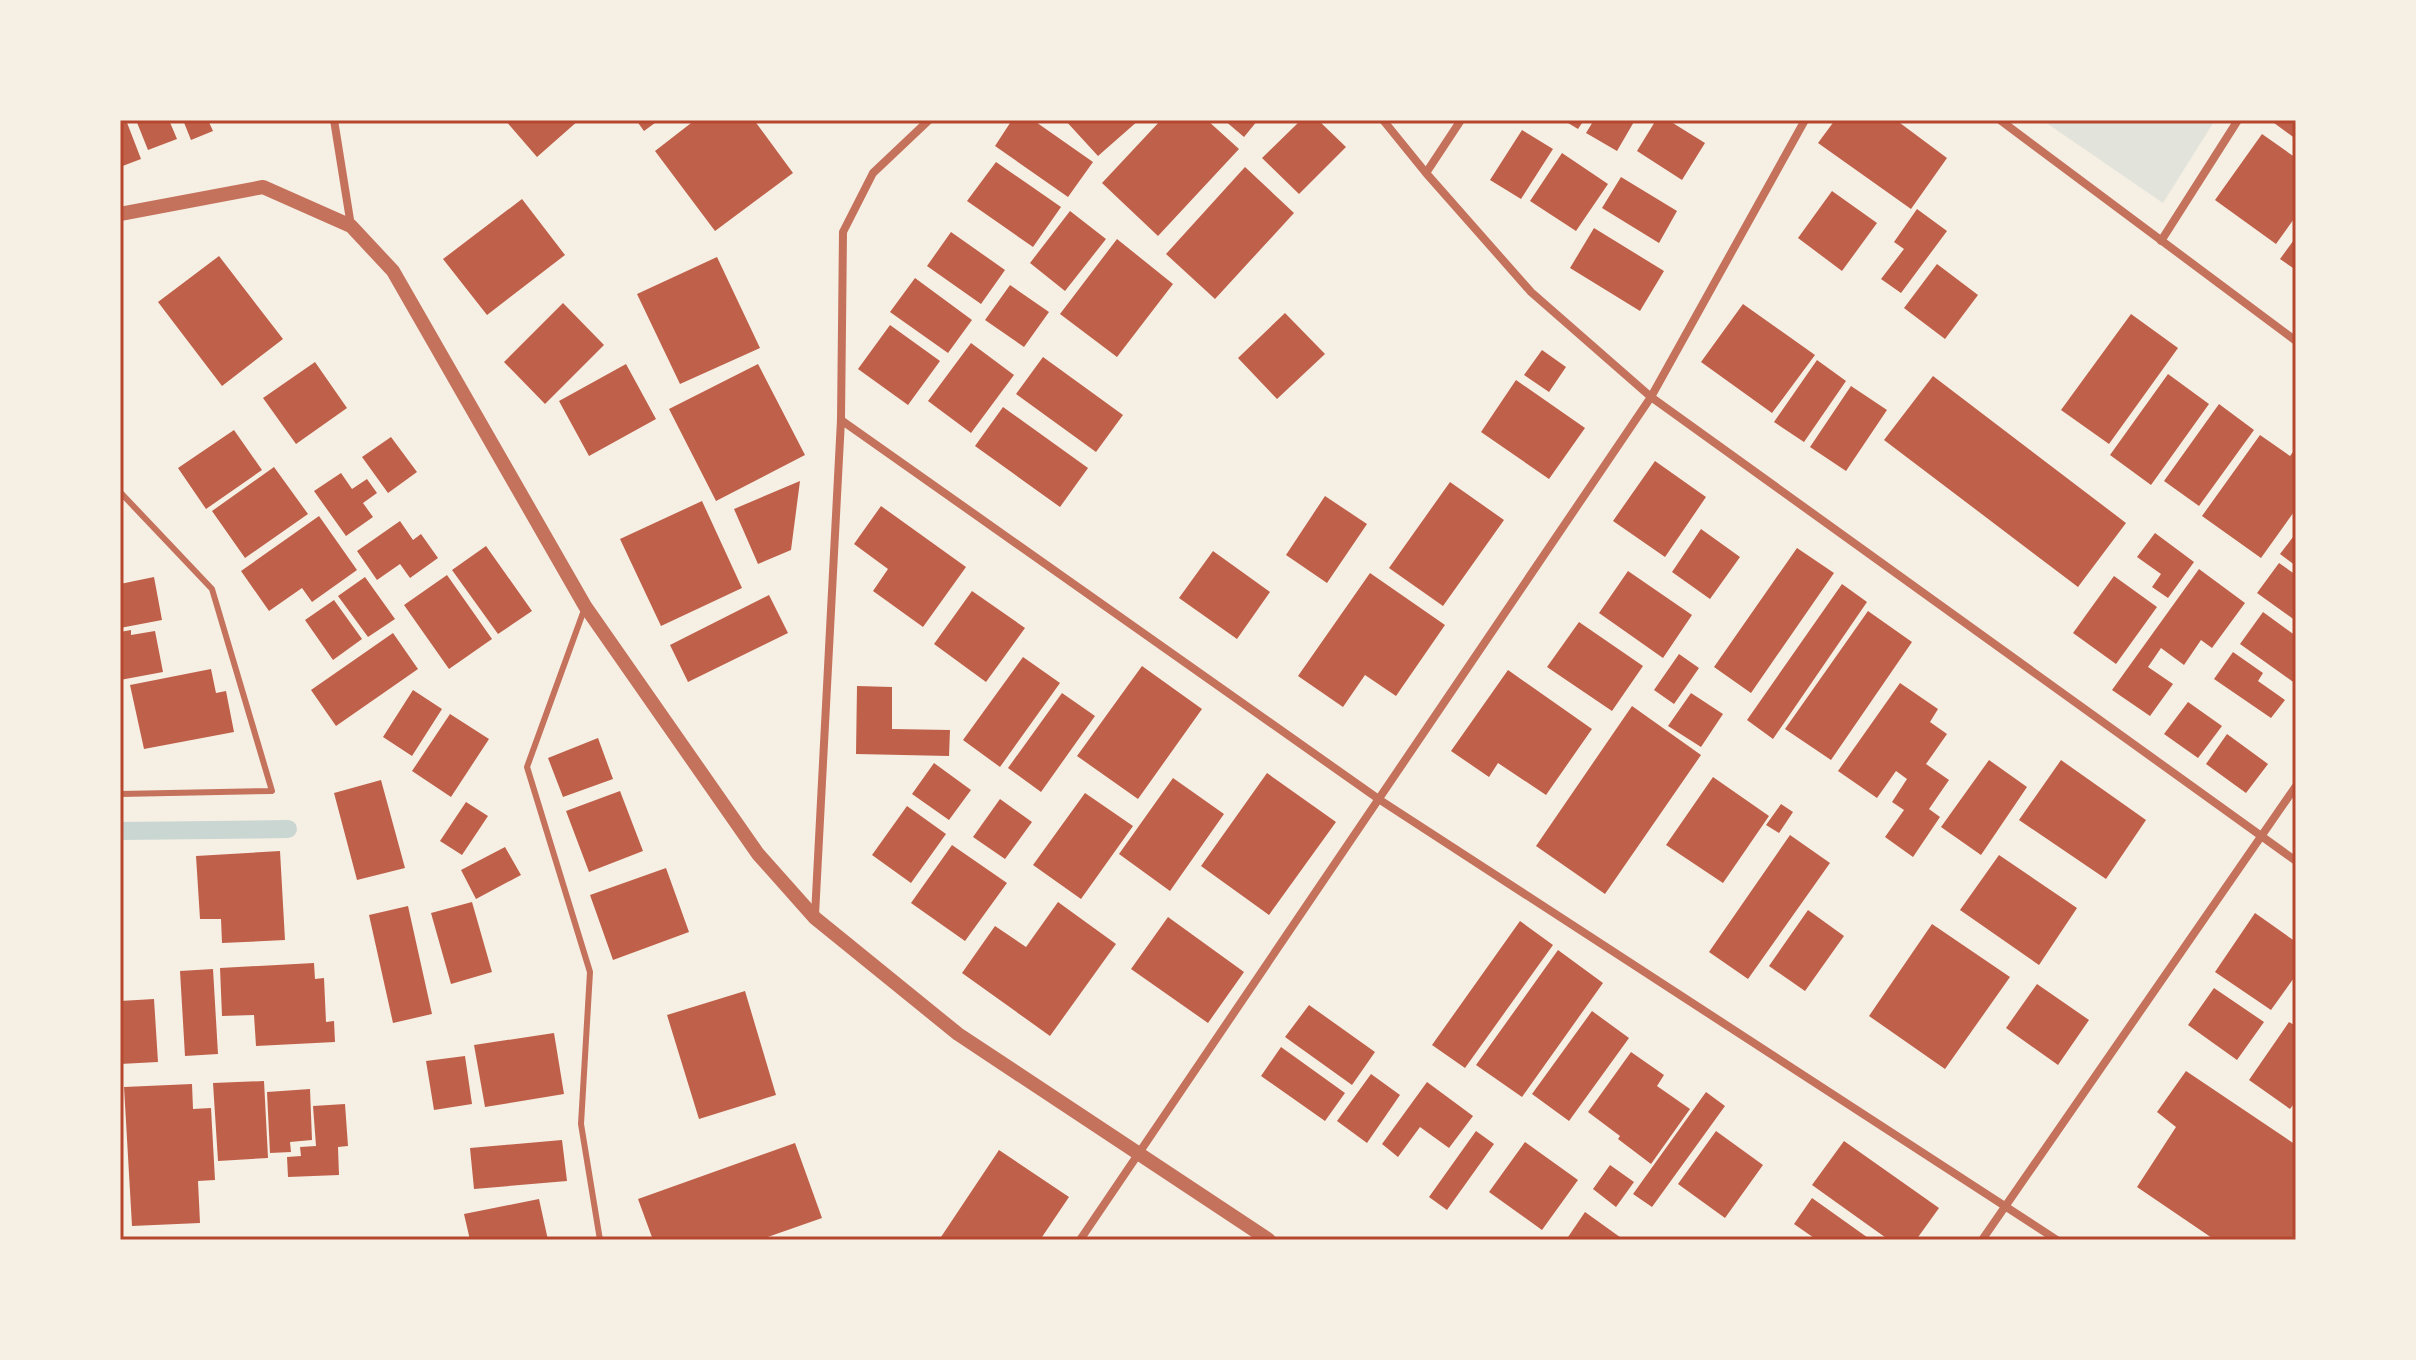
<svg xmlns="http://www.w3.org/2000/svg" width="2416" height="1360" font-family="Mulish,sans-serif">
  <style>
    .green { fill: #e2e4dc }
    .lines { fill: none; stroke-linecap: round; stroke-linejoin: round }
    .stream { stroke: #c9d6d2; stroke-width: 18 }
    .building { fill: #bf614a }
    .service { stroke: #c5725c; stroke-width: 6 }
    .minor { stroke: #c5725c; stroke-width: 8 }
    .tertiary { stroke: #c5725c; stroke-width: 14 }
    .neatline { fill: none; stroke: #b5482f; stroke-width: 3 }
  </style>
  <rect width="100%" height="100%" fill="#f6efe4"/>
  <path class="green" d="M 2042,120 L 2215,120 L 2163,203 Z"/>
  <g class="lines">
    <path class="stream" d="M 120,831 L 288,829"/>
  </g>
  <path class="building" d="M 120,120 L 126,120 L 141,159 L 120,167 Z
    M 136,120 L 169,120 L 177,139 L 148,150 Z
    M 183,120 L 208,120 L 213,131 L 191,140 Z
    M 505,120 L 579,120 L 537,157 Z
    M 636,120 L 659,120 L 644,131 Z
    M 695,120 L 754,120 L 793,173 L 715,231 L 655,151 Z
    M 1012,120 L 1033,120 L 1093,162 L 1068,197 L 995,146 Z
    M 1065,120 L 1139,120 L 1098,156 Z
    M 1161,120 L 1207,120 L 1239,149 L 1158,236 L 1102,183 Z
    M 1224,120 L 1258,120 L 1244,137 Z
    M 1301,120 L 1318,120 L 1346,147 L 1299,194 L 1262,158 Z
    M 1563,120 L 1584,120 L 1578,129 Z
    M 1594,120 L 1635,120 L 1617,151 L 1586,133 Z
    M 1656,120 L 1668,120 L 1705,143 L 1682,180 L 1637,151 Z
    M 1835,120 L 1896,120 L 1947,158 L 1911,209 L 1818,143 Z
    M 2270,120 L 2296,120 L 2296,139 Z
    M 1522,130 L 1553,149 L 1521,199 L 1490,180 Z
    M 2262,134 L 2296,158 L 2296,216 L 2276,244 L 2215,200 Z
    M 1562,153 L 1608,184 L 1576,231 L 1530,201 Z
    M 996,162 L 1061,207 L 1033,247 L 967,201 Z
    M 1245,167 L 1294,213 L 1215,299 L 1166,254 Z
    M 1621,177 L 1677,211 L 1659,243 L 1602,208 Z
    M 1832,191 L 1877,223 L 1842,271 L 1798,238 Z
    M 522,199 L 565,255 L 487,315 L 443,259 Z
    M 1917,209 L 1947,231 L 1901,293 L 1881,279 L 1904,249 L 1894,242 Z
    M 1070,211 L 1106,239 L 1065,291 L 1030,263 Z
    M 1594,228 L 1664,271 L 1640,311 L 1570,268 Z
    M 951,232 L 1005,270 L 981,304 L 927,266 Z
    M 2296,237 L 2296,270 L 2280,259 Z
    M 1117,239 L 1173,284 L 1117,357 L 1060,314 Z
    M 219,256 L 283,339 L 222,386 L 158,302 Z
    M 717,257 L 760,348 L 680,384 L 637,294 Z
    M 1937,264 L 1978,295 L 1945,339 L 1904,308 Z
    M 915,278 L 972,320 L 948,353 L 890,312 Z
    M 1010,285 L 1049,312 L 1024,347 L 985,320 Z
    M 563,303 L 604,345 L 545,404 L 504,362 Z
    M 1743,304 L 1815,355 L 1772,413 L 1701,362 Z
    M 1285,313 L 1325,354 L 1277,399 L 1238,358 Z
    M 2131,314 L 2178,348 L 2109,444 L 2061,410 Z
    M 890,325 L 940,361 L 908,405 L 858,369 Z
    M 971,343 L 1014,375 L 971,433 L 928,401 Z
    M 1542,350 L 1566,367 L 1549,392 L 1524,375 Z
    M 1043,357 L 1123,415 L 1096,452 L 1016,394 Z
    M 1817,360 L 1846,381 L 1804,442 L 1774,422 Z
    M 315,362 L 347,408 L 296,444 L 263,398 Z
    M 626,364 L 656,419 L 589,456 L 559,401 Z
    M 758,364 L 805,455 L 716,501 L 669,409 Z
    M 2168,374 L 2209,404 L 2151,485 L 2110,455 Z
    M 1933,376 L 2126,523 L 2078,587 L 1884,440 Z
    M 1516,380 L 1585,428 L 1549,479 L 1481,432 Z
    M 1851,386 L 1887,410 L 1846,471 L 1810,447 Z
    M 2219,404 L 2254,430 L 2199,506 L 2164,481 Z
    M 1003,407 L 1088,468 L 1060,507 L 975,446 Z
    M 234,430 L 262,470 L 206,509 L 178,468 Z
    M 2260,435 L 2290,456 L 2296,448 L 2296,509 L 2261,558 L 2202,516 Z
    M 391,437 L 417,472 L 388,493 L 362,457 Z
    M 1655,461 L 1706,497 L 1665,557 L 1613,521 Z
    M 274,467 L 308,514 L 245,558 L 212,511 Z
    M 341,473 L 352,489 L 367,479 L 377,493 L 363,503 L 373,517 L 346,536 L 314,491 Z
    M 800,481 L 791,550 L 758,564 L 734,509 Z
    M 1450,482 L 1504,520 L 1443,606 L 1389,568 Z
    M 1325,496 L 1367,524 L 1327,583 L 1286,555 Z
    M 702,501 L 742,588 L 661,626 L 620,539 Z
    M 881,506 L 966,567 L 923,627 L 873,591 L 888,569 L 854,544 Z
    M 319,516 L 357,570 L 312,602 L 302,588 L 269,611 L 241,571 Z
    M 400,521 L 413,540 L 421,534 L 438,558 L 410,578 L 400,564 L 377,580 L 357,551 Z
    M 1701,529 L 1740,557 L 1710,599 L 1672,572 Z
    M 2155,533 L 2194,562 L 2168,598 L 2152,587 L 2161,574 L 2137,557 Z
    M 2296,533 L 2296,566 L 2280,554 Z
    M 486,546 L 532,611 L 498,634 L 452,570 Z
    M 1797,548 L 1834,573 L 1751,693 L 1714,667 Z
    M 1213,551 L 1270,592 L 1237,639 L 1179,598 Z
    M 2279,563 L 2296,575 L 2296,621 L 2257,593 Z
    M 2199,569 L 2245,603 L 2212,648 L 2201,640 L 2184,665 L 2161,648 L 2148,667 L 2173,684 L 2150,716 L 2112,690 Z
    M 1628,571 L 1692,615 L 1663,658 L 1599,613 Z
    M 1370,573 L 1445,625 L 1396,696 L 1365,675 L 1343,707 L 1298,676 Z
    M 447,575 L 492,639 L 449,669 L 404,605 Z
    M 2114,576 L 2157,607 L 2116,664 L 2073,633 Z
    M 154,577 L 162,620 L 120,628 L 120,584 Z
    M 365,577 L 395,619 L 368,637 L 338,596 Z
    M 1842,584 L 1867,602 L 1773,739 L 1747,720 Z
    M 972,591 L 1025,628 L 986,682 L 934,644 Z
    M 769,595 L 788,633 L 688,682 L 670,645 Z
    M 334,600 L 362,639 L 333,660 L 305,620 Z
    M 1868,611 L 1912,642 L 1831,760 L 1785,729 Z
    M 2263,612 L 2296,636 L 2296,684 L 2240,644 Z
    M 1579,622 L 1643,666 L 1612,711 L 1547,667 Z
    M 131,630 L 131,635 L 155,631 L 163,672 L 120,680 L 120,632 Z
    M 393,633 L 418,669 L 336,726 L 311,690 Z
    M 2233,652 L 2263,673 L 2258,681 L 2285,700 L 2271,718 L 2214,679 Z
    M 1679,654 L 1699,668 L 1674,704 L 1654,690 Z
    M 1023,657 L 1060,683 L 1000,767 L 963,740 Z
    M 1142,666 L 1202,709 L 1138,799 L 1077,756 Z
    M 211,669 L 216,693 L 226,691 L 234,732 L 144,749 L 130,685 Z
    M 1508,670 L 1592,729 L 1546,795 L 1498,763 L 1489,777 L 1451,751 Z
    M 1900,683 L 1938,709 L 1930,722 L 1947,734 L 1926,764 L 1949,780 L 1929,809 L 1940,817 L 1913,857 L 1885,837 L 1904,810 L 1892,802 L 1907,779 L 1896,771 L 1877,798 L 1838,771 Z
    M 857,686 L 892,687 L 892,729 L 950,730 L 949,756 L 856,754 Z
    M 413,690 L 442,709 L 412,756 L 383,737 Z
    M 1062,693 L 1095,716 L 1041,792 L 1008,768 Z
    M 1691,693 L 1723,714 L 1701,747 L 1668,726 Z
    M 2188,702 L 2222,726 L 2198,758 L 2164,734 Z
    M 1632,706 L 1701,755 L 1605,894 L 1536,846 Z
    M 450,714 L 489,739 L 451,797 L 412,771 Z
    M 2227,734 L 2268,764 L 2246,793 L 2206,764 Z
    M 598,738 L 613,779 L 563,797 L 548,758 Z
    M 1989,760 L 2027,787 L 1981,855 L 1941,827 Z
    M 2061,760 L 2146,820 L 2106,879 L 2019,820 Z
    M 934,763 L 971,790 L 949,820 L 912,794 Z
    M 1267,773 L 1336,822 L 1269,915 L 1201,866 Z
    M 1713,777 L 1769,816 L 1723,883 L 1666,845 Z
    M 1173,778 L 1224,814 L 1170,891 L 1119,854 Z
    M 381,780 L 405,868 L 357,880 L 334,793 Z
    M 620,791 L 643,851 L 589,872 L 566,811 Z
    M 1085,793 L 1133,826 L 1081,899 L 1033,865 Z
    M 1000,799 L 1032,822 L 1005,859 L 973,837 Z
    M 466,802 L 488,816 L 462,855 L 440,841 Z
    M 1781,804 L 1793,812 L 1779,833 L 1766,825 Z
    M 907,806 L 946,834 L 911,883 L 872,855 Z
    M 1790,835 L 1830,863 L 1748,979 L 1709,952 Z
    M 952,845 L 1007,883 L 965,941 L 911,903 Z
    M 505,847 L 521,875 L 476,899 L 461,870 Z
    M 280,851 L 285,940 L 222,943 L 221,919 L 200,919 L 196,856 Z
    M 1999,855 L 2077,908 L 2039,965 L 1960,910 Z
    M 666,868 L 689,932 L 613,960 L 590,895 Z
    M 472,902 L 492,972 L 451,984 L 431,913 Z
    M 1058,902 L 1116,944 L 1050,1036 L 962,973 L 995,926 L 1026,947 Z
    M 408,906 L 432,1014 L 393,1023 L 369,915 Z
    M 1808,910 L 1844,936 L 1805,991 L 1769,966 Z
    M 2255,913 L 2296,942 L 2296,975 L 2271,1010 L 2215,972 Z
    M 1168,917 L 1244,972 L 1208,1023 L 1131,969 Z
    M 1520,921 L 1553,945 L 1465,1068 L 1432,1045 Z
    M 1932,924 L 2010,977 L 1945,1069 L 1869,1016 Z
    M 1558,950 L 1603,983 L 1522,1097 L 1476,1065 Z
    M 314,963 L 315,979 L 324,978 L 326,1022 L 334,1021 L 335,1042 L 256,1046 L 254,1015 L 222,1016 L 220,968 Z
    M 213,969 L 218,1054 L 185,1056 L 180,971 Z
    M 2037,984 L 2089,1020 L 2058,1065 L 2006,1028 Z
    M 2214,988 L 2264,1022 L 2237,1060 L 2188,1025 Z
    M 745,991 L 776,1095 L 699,1119 L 667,1015 Z
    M 154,999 L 158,1062 L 120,1064 L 120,1001 Z
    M 1309,1005 L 1375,1052 L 1352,1085 L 1285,1037 Z
    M 1592,1011 L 1629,1038 L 1569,1121 L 1532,1094 Z
    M 2289,1022 L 2296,1026 L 2296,1101 L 2290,1109 L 2249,1080 Z
    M 554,1033 L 564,1094 L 485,1107 L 474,1045 Z
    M 1281,1047 L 1345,1093 L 1325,1121 L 1261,1076 Z
    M 1631,1052 L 1664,1075 L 1657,1086 L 1690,1109 L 1651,1164 L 1618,1139 L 1620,1136 L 1588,1112 Z
    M 465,1056 L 472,1104 L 434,1110 L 426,1061 Z
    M 2186,1071 L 2296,1145 L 2296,1240 L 2215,1240 L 2137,1187 L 2176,1127 L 2157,1112 Z
    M 1371,1074 L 1400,1095 L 1367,1143 L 1337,1121 Z
    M 264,1081 L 268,1158 L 218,1161 L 213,1083 Z
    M 1427,1082 L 1473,1116 L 1449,1148 L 1420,1127 L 1398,1157 L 1382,1144 Z
    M 192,1084 L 193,1109 L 211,1108 L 215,1180 L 198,1181 L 200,1223 L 132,1226 L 124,1087 Z
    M 310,1089 L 312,1140 L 290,1142 L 291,1152 L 270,1153 L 267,1092 Z
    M 1706,1092 L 1725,1106 L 1652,1207 L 1633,1194 Z
    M 345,1104 L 348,1146 L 338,1147 L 339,1175 L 288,1177 L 287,1157 L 301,1156 L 300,1147 L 316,1146 L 313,1106 Z
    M 1476,1131 L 1494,1144 L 1447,1210 L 1429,1197 Z
    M 1716,1131 L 1763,1165 L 1725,1218 L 1678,1184 Z
    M 562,1140 L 567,1181 L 474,1189 L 470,1148 Z
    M 1844,1141 L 1939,1208 L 1916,1240 L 1889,1240 L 1812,1185 Z
    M 1525,1142 L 1578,1180 L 1542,1230 L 1489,1192 Z
    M 795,1143 L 822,1218 L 759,1240 L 653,1240 L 638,1199 Z
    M 999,1150 L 1069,1197 L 1040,1240 L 939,1240 Z
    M 1610,1165 L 1634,1182 L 1616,1207 L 1593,1189 Z
    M 1812,1198 L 1871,1240 L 1817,1240 L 1794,1224 Z
    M 539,1199 L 548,1240 L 470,1240 L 464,1214 Z
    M 1585,1212 L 1624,1240 L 1566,1240 Z"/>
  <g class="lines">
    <path class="service" d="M 120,492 L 212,589 L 272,791 L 120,794
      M 584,610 L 527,767 L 590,972 L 581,1124 L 600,1240"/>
    <path class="minor" d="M 334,120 L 351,226
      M 1383,120 L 1426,173 L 1531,292 L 1651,397 L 2296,861
      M 2000,120 L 2296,341
      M 1426,173 L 1461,120
      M 2161,241 L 2238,120
      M 841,420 L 1380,800 L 2057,1240
      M 815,915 L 841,420 L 843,232 L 873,173 L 929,120
      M 1080,1240 L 1651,397 L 1805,120
      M 1982,1240 L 2296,786"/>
    <path class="tertiary" d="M 120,214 L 263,187 L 351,226 L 393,271 L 585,606 L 758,854 L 815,918 L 958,1034 L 1269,1240"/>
  </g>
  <rect width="2416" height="1360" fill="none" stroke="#f6efe4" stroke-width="244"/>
  <rect x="122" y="122" width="2172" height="1116" class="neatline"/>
</svg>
